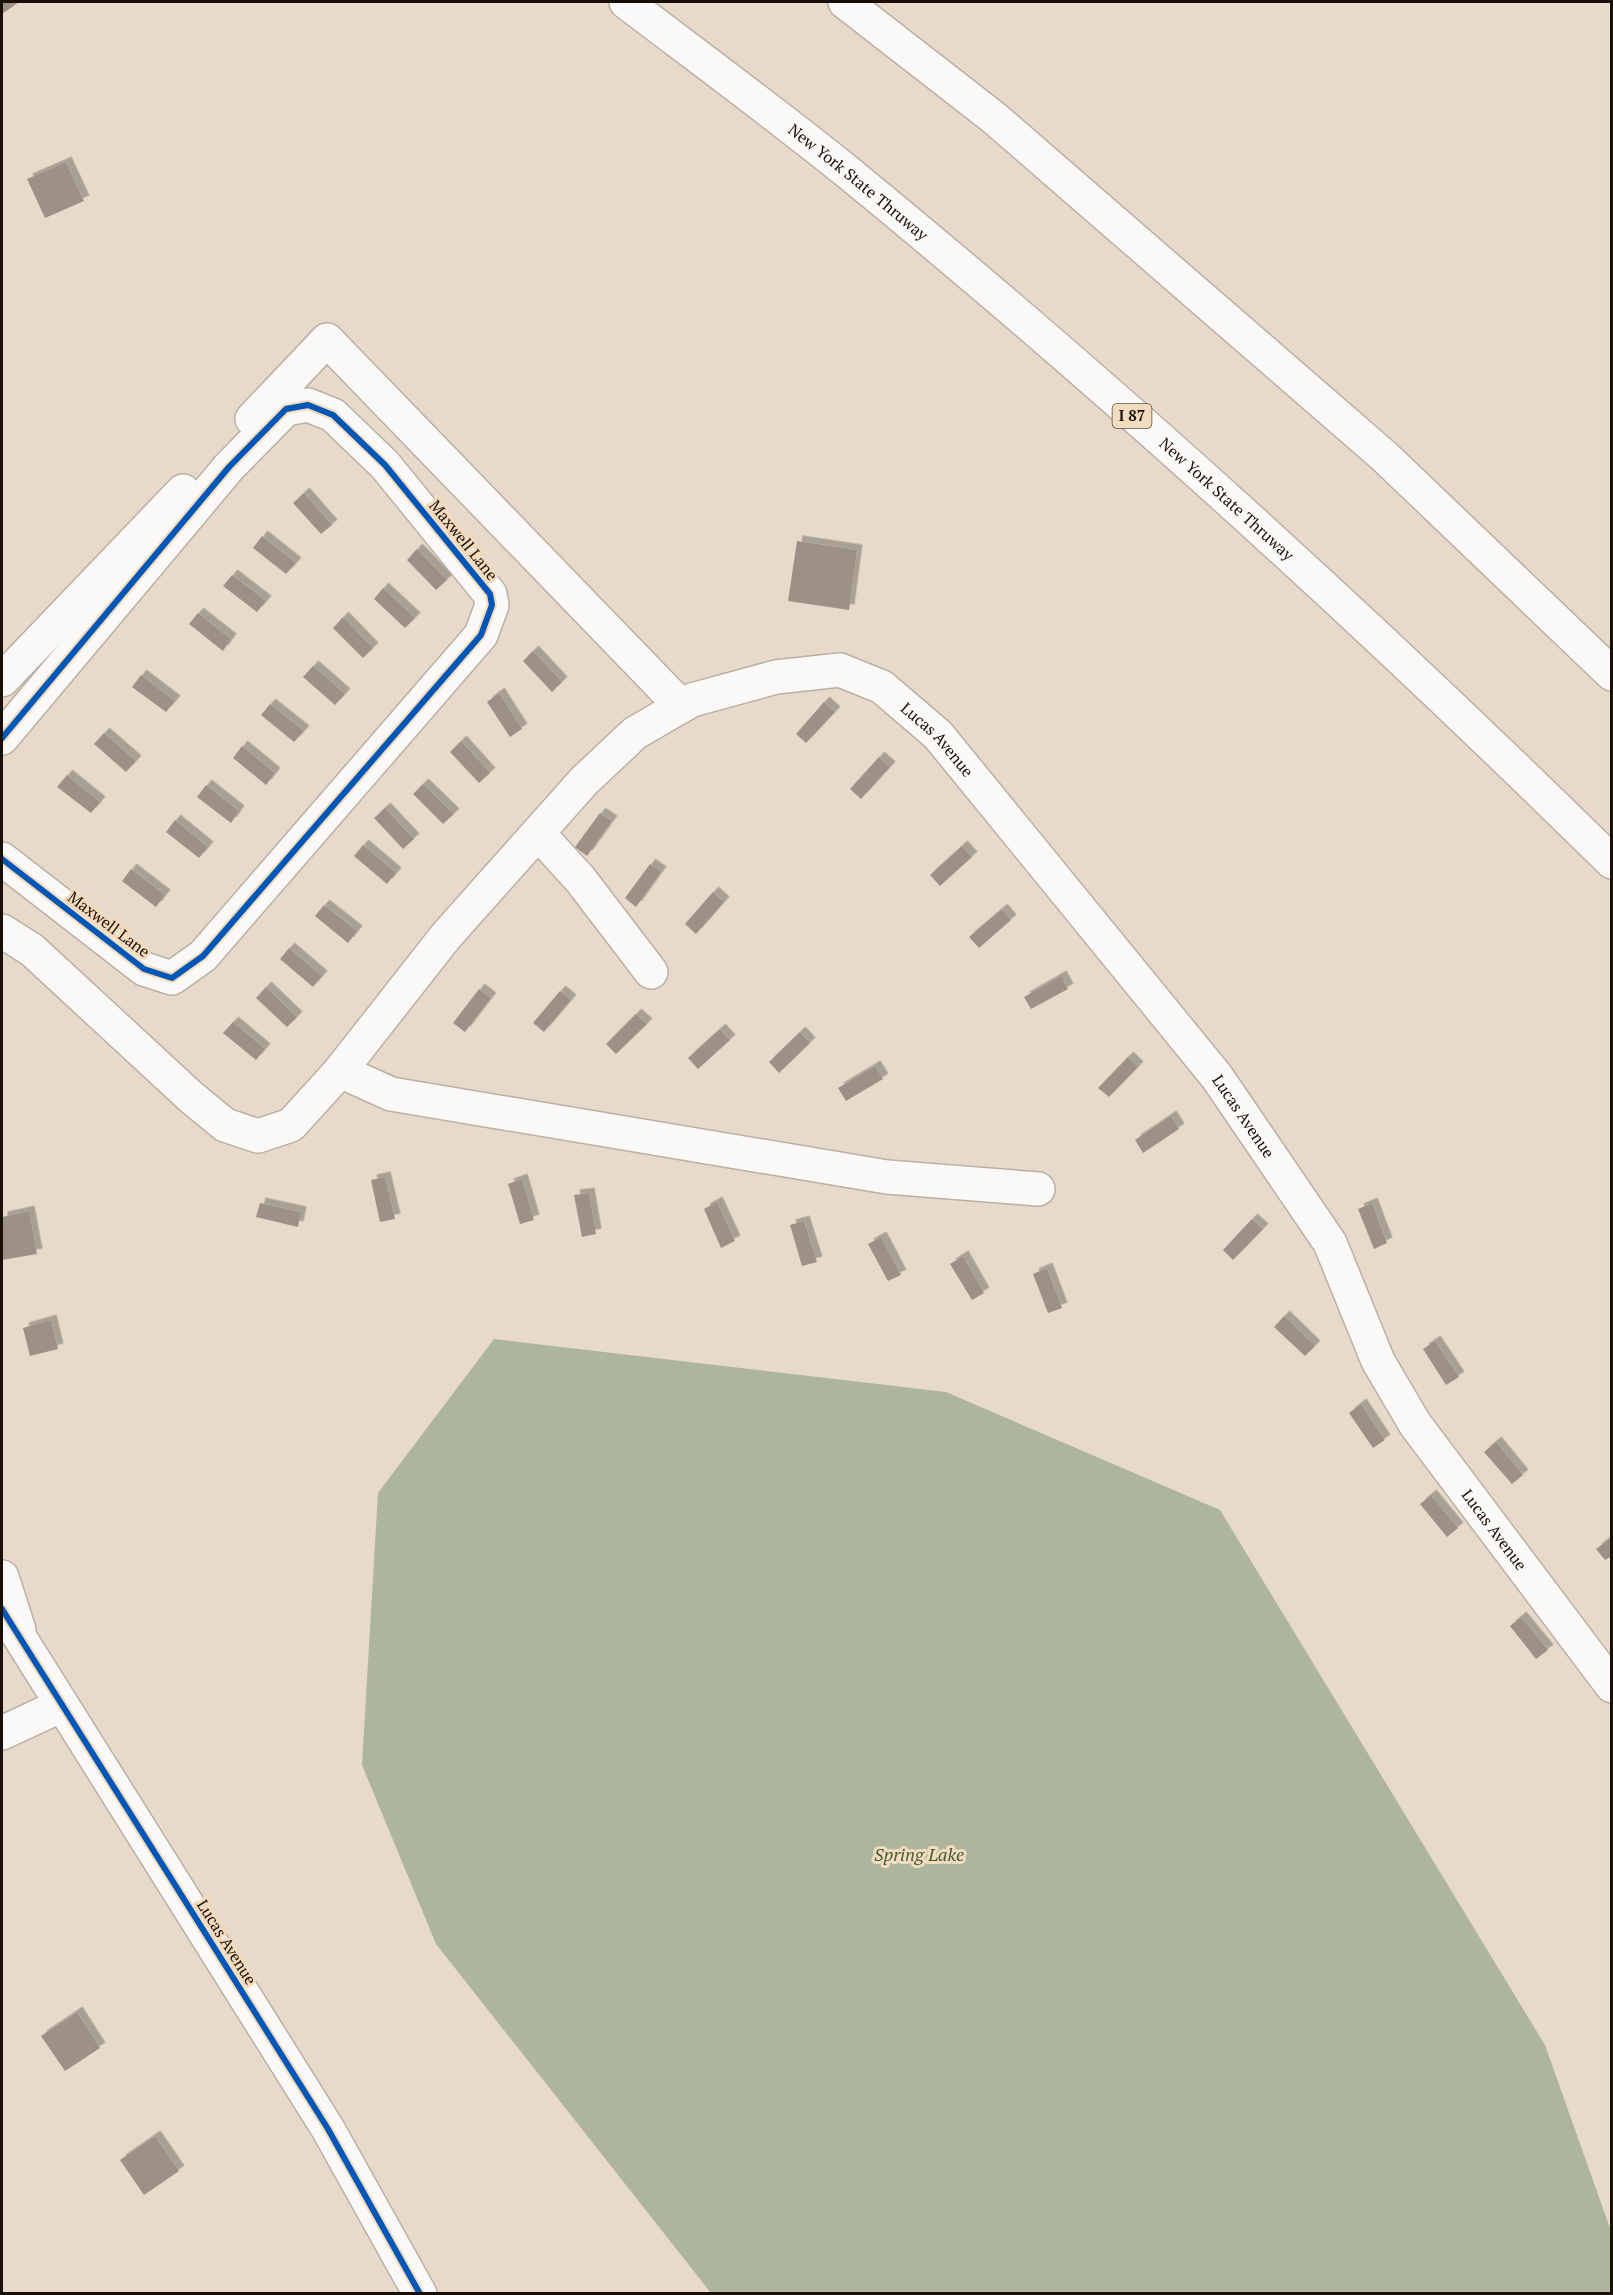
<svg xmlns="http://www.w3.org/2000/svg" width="1613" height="2295" font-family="'PT Serif',serif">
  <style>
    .water { fill: #adb59c }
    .building { fill: #9d9187; filter: url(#shadow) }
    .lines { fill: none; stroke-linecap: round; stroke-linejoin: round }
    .minor-casing { stroke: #bab0a4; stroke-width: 36 }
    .highway-casing { stroke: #bab0a4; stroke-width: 36 }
    .minor { stroke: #fbf9f7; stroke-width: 33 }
    .highway { stroke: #fbf9f7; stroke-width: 33 }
    .cycleway-casing { stroke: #f3dbbe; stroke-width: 10 }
    .cycleway { stroke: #0057b8; stroke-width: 6 }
    .labels { text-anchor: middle; stroke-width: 6; stroke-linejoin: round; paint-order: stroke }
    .shield { fill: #f3dbbe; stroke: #5a4d3d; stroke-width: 1.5 }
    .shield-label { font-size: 15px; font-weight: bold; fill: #181006 }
    .street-label { font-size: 16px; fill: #181006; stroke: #f3dbbe }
    .water-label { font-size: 18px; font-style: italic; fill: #435d30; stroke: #f3dbbe }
  </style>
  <defs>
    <filter id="shadow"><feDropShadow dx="5.5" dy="-5.5" stdDeviation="0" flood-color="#0004"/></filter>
  </defs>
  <rect width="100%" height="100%" fill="#e7daca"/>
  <path class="water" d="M 494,1339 L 946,1392 L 1220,1510 L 1545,2045 L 1611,2231 L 1611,2293 L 711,2293 L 436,1944 L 362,1765 L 378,1493 Z"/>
  <path class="building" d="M 2,2 L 19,2 L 2,14 Z
    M 66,162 L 84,201 L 45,218 L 27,179 Z
    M 304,493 L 332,525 L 321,534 L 293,503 Z
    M 262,536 L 296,563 L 286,574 L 253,548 Z
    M 797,541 L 857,550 L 849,610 L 788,601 Z
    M 417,549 L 447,580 L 436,590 L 407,560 Z
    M 232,575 L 266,601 L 257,612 L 223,586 Z
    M 383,588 L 415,618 L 405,628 L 374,599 Z
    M 198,613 L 231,639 L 223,651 L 189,624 Z
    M 343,617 L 373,648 L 363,658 L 333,628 Z
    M 533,651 L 562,682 L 552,692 L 523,661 Z
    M 313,666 L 345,694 L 335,705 L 303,677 Z
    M 141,675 L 175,701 L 166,712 L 132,687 Z
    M 499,693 L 522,729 L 510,737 L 487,702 Z
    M 824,702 L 835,712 L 806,743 L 796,734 Z
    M 270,704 L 304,731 L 294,742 L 261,715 Z
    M 104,733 L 136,761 L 126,772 L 94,744 Z
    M 461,741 L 490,773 L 479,783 L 450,752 Z
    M 242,746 L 275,773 L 266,785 L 233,758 Z
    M 879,757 L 890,767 L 861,799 L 850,789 Z
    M 67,775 L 100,802 L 91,813 L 57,787 Z
    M 423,784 L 454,814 L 443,824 L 413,794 Z
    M 206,785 L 239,811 L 231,823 L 197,797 Z
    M 385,808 L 414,839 L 403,849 L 374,818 Z
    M 600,813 L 612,821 L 587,856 L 575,847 Z
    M 175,820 L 208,847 L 199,858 L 166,832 Z
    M 363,845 L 396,873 L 387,884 L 354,856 Z
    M 962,846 L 972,857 L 940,886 L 930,875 Z
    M 650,864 L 661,872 L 636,907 L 625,898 Z
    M 131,869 L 165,895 L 156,907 L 122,881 Z
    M 713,892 L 724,902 L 696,934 L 685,924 Z
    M 324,905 L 357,931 L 348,943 L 315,916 Z
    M 1002,909 L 1011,920 L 979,948 L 969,937 Z
    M 289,948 L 322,976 L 313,987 L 280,959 Z
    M 1061,976 L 1068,989 L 1031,1009 L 1024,997 Z
    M 266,987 L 297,1017 L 287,1027 L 256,998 Z
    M 479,989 L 491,998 L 465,1032 L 453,1023 Z
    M 560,991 L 571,1000 L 544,1032 L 533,1023 Z
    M 636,1014 L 647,1024 L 616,1054 L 606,1044 Z
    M 233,1022 L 265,1049 L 256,1060 L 223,1033 Z
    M 720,1029 L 730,1040 L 698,1069 L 688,1058 Z
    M 800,1032 L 810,1043 L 779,1073 L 769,1062 Z
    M 1128,1057 L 1138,1067 L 1109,1097 L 1098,1088 Z
    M 875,1066 L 883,1079 L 846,1101 L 838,1088 Z
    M 1171,1116 L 1179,1129 L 1143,1153 L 1135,1140 Z
    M 385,1177 L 395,1219 L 380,1222 L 371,1180 Z
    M 522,1179 L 534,1220 L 520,1224 L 508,1184 Z
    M 589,1193 L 596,1234 L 582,1237 L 574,1195 Z
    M 717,1202 L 735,1241 L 721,1248 L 704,1209 Z
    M 260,1203 L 301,1212 L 298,1227 L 256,1217 Z
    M 1372,1203 L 1387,1243 L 1374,1249 L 1358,1209 Z
    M 29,1211 L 37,1254 L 2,1260 L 2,1217 Z
    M 1252,1219 L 1263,1229 L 1233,1260 L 1223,1250 Z
    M 804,1221 L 817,1262 L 802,1266 L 790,1225 Z
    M 881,1237 L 901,1275 L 888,1281 L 868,1244 Z
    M 963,1256 L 984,1293 L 972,1300 L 950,1264 Z
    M 1047,1268 L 1062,1308 L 1048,1313 L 1033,1274 Z
    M 1284,1316 L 1315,1346 L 1305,1356 L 1274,1327 Z
    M 51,1320 L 58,1349 L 30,1356 L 23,1328 Z
    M 1435,1341 L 1459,1377 L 1446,1385 L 1423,1349 Z
    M 1361,1404 L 1385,1440 L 1373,1448 L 1349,1413 Z
    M 1496,1442 L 1523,1475 L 1512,1484 L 1484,1452 Z
    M 1431,1495 L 1458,1528 L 1447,1537 L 1420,1504 Z
    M 1612,1537 L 1612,1556 L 1605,1560 L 1596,1549 Z
    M 1521,1617 L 1548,1650 L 1536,1659 L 1510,1626 Z
    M 77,2012 L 100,2048 L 65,2071 L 41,2036 Z
    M 155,2136 L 179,2171 L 144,2195 L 120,2160 Z"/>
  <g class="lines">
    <g class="minor-casing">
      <g id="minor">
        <path d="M 252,419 L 327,340 L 681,706"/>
        <path d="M 2,680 L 183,491"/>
        <path d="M 2,738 L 229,467 L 286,409 L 308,405 L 333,415 L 385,465 L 490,594 L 492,605 L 481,635 L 203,956 L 172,978 L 144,969 L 2,859"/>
        <path d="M 538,833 L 580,879 L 651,972"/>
        <path id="s1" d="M 2,931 L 32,950 L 191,1097 L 225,1125 L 258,1136 L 291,1125 L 340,1071 L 446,936 L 584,781 L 635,733 L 692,700 L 776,677 L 840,670 L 882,687 L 938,735 L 1217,1077 L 1330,1243 L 1378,1361 L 1415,1424 L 1612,1686"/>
        <path d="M 340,1071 L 391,1094 L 887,1177 L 1038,1189"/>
        <path d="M 2,1577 L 19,1630"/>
        <path d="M 2,1609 L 328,2129 L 420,2294"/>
        <path d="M 2,1733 L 62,1705"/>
      </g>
    </g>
    <g class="highway-casing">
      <g id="highway">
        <path id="s2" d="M 626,2 C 701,59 777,115 850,174 C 1115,391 1368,622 1612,862"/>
        <path d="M 845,2 L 993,117 L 1384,456 L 1612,674"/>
      </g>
    </g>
    <use href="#minor" class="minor"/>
    <use href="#highway" class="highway"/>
    <g class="cycleway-casing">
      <path id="cycleway" d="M 2,738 L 229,467 L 286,409 L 308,405 L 333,415 L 385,465 L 490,594 L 492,605 L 481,635 L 203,956 L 172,978 L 144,969 L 2,859
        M 2,1609 L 328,2129 L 420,2294"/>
    </g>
    <use href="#cycleway" class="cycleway"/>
  </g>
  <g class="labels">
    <rect class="shield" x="1112.5" y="404" width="39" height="24" rx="4.5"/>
    <g class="shield-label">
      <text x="1132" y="421">I 87</text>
    </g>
    <g class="street-label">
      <text dy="6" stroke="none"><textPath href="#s2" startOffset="294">New York State Thruway</textPath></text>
      <text dy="6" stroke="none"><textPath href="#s2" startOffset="780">New York State Thruway</textPath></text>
      <text transform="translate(464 540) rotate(51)" y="6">Maxwell Lane</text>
      <text dy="6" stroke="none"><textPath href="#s1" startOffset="1227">Lucas Avenue</textPath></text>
      <text transform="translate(109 924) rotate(37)" y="6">Maxwell Lane</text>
      <text dy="6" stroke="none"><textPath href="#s1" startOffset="1713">Lucas Avenue</textPath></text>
      <text dy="6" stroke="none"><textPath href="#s1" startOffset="2199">Lucas Avenue</textPath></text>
      <text transform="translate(227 1942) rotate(58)" y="6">Lucas Avenue</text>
    </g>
    <g class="water-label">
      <text x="919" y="1861">Spring Lake</text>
    </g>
  </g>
  <rect width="1613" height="2295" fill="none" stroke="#181006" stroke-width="6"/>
</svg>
